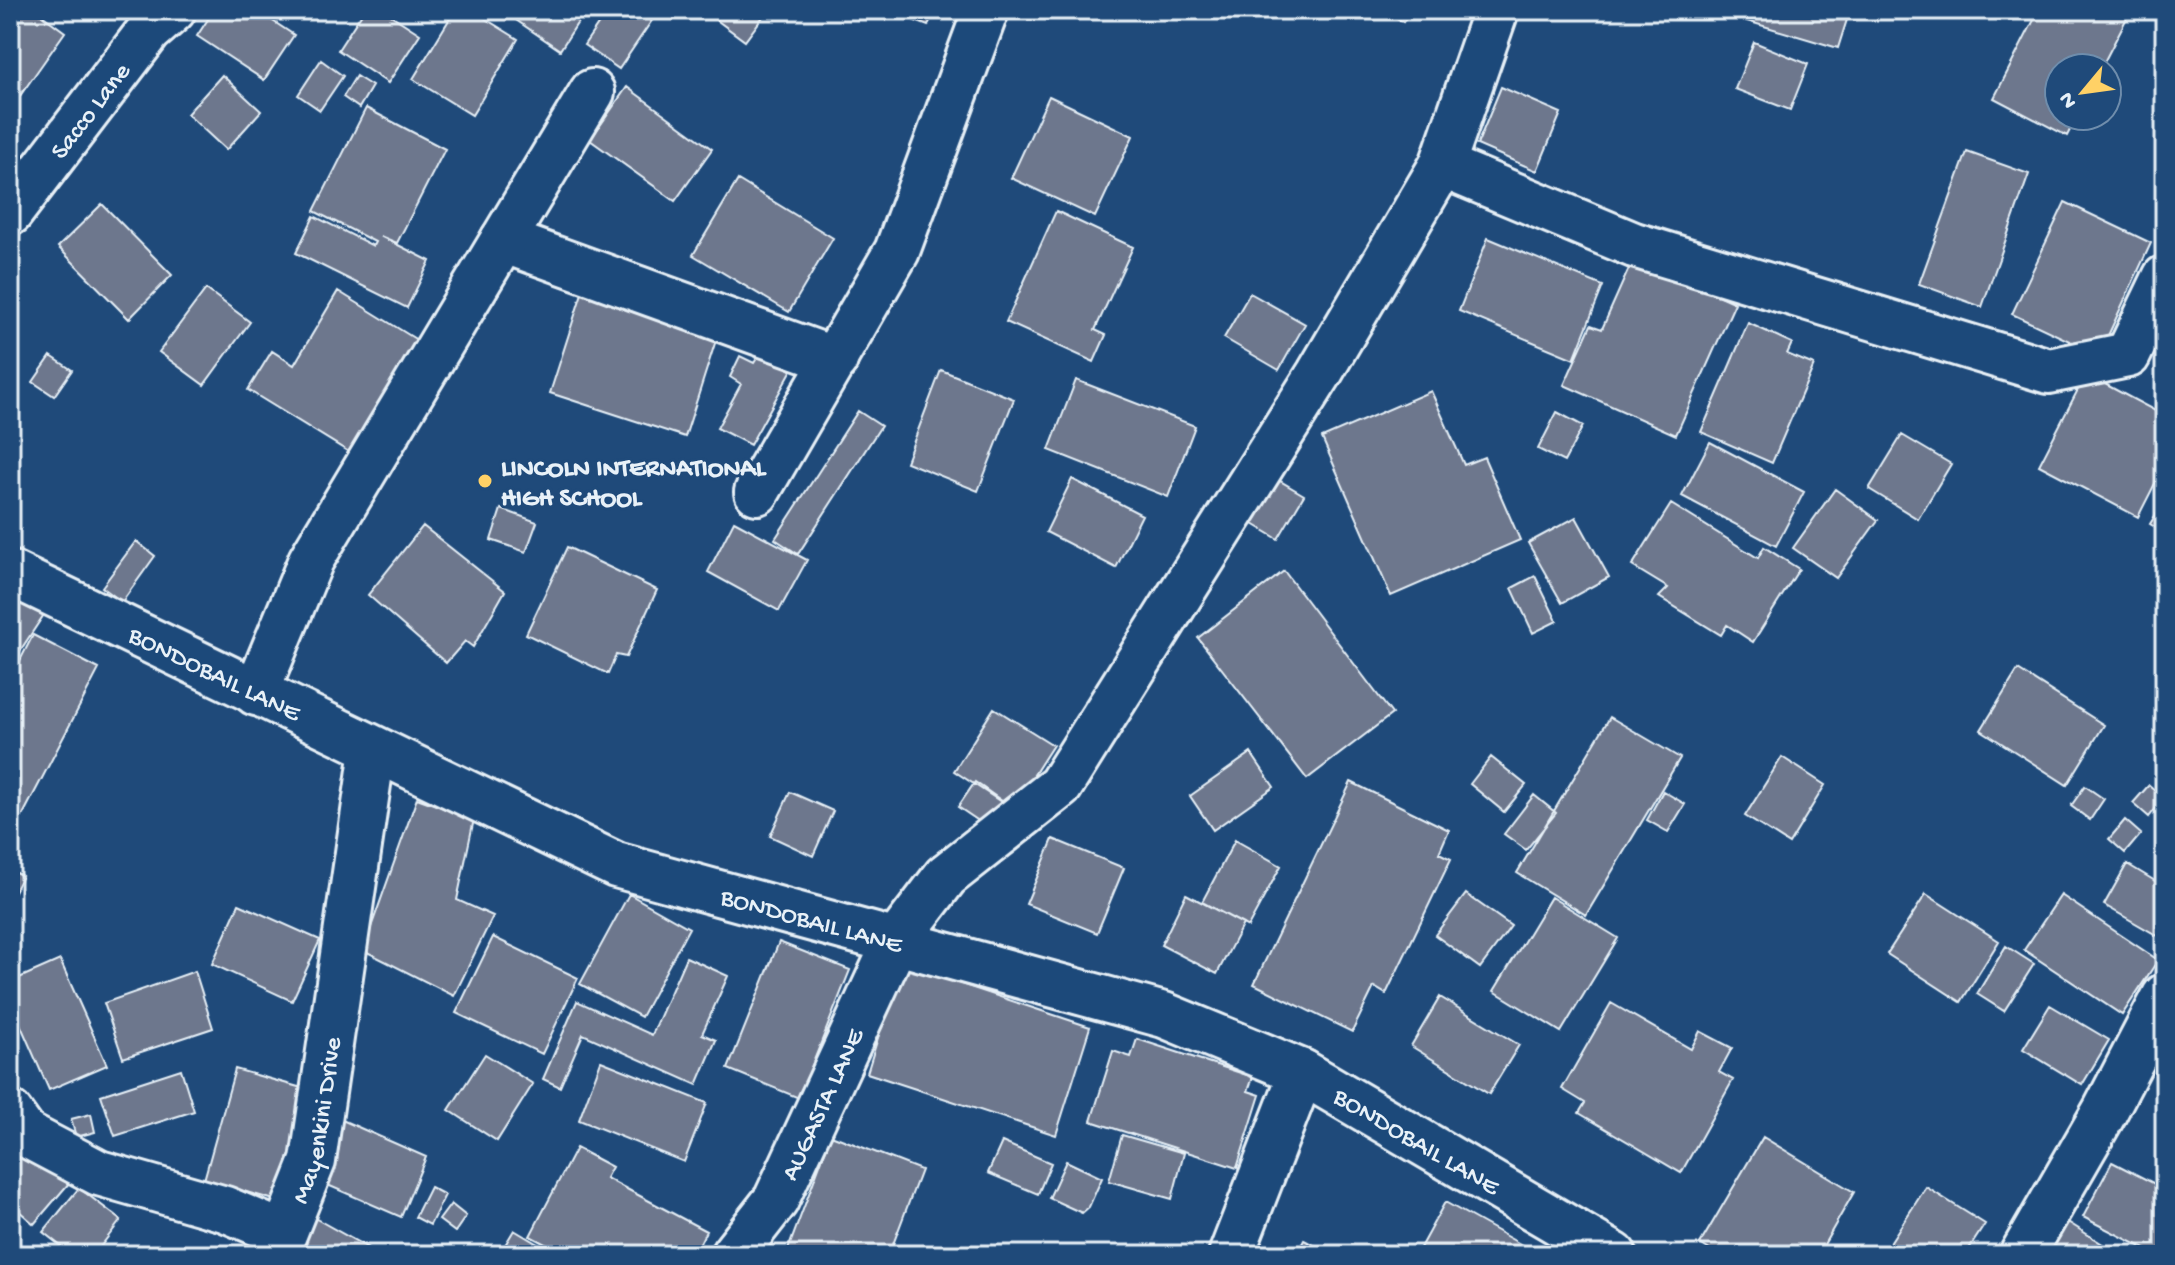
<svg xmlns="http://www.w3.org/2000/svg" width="2175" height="1265" font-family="'Gochi Hand',sans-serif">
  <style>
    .building { fill: #6d778d; stroke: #e8f1f8; stroke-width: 2 }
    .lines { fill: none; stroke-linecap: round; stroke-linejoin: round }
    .minor-casing { stroke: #e8f1f8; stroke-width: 50 }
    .minor { stroke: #1f4a7a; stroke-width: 44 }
    .poi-dot { fill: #ffd166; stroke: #1f4a7a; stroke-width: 3 }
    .labels { text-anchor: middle; stroke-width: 6; stroke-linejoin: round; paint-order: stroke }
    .street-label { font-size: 26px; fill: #e8f1f8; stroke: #1f4a7a }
    .poi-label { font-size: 26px; font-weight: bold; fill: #e8f1f8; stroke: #1f4a7a; text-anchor: start }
  </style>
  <rect width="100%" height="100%" fill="#1f4a7a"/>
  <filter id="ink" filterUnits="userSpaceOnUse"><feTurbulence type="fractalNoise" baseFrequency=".0125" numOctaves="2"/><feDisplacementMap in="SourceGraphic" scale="16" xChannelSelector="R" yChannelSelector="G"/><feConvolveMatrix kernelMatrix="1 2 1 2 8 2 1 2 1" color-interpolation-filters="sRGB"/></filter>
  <g filter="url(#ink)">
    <path class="building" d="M 10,10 L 35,10 L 65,32 L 15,103 L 10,100 Z
      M 214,10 L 256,10 L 294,35 L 264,80 L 197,36 Z
      M 364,10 L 383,10 L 420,34 L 388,83 L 338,50 Z
      M 455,10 L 471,10 L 518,39 L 472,115 L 413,79 Z
      M 523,10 L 559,10 L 578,22 L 560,50 L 516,20 Z
      M 608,10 L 659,10 L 619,69 L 584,45 Z
      M 703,10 L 768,10 L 745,41 Z
      M 887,10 L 934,10 L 928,26 Z
      M 1385,10 L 1411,10 L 1403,22 Z
      M 1721,10 L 1850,10 L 1838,48 L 1720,13 Z
      M 2039,10 L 2131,10 L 2101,68 L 2059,68 L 2059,116 L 2077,116 L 2067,136 L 1994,98 Z
      M 1754,42 L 1808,64 L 1790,110 L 1735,89 Z
      M 321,60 L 343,76 L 320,110 L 298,95 Z
      M 222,75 L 261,111 L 226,150 L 187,114 Z
      M 356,76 L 372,86 L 359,108 L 343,97 Z
      M 627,87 L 712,149 L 675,201 L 590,140 Z
      M 1501,87 L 1561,113 L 1537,171 L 1477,145 Z
      M 1049,96 L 1133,136 L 1095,217 L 1011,178 Z
      M 366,108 L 445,149 L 397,243 L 380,236 L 430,261 L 407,308 L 296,253 L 314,216 L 373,246 L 375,242 L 314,211 Z
      M 1967,152 L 2029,174 L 1982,307 L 1919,284 Z
      M 738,180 L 833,238 L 789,312 L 693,255 Z
      M 2065,202 L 2151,243 L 2099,355 L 2012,314 Z
      M 102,204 L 172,275 L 129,319 L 58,247 Z
      M 1056,211 L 1133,247 L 1095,330 L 1106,335 L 1094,362 L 1006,322 Z
      M 1488,238 L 1603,286 L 1574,359 L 1459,311 Z
      M 1634,257 L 1735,303 L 1676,435 L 1564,385 L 1591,325 L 1602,329 Z
      M 206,289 L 250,322 L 204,385 L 159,352 Z
      M 338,291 L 417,340 L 349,452 L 248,390 L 272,351 L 294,365 Z
      M 582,293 L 717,337 L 685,437 L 550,393 Z
      M 1250,293 L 1305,324 L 1279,370 L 1224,338 Z
      M 1748,323 L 1792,343 L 1787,354 L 1814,365 L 1772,463 L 1701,432 Z
      M 763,349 L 794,366 L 750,445 L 717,428 L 741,384 L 730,377 L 740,356 L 754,363 Z
      M 51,356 L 72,370 L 54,396 L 33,382 Z
      M 941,370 L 1014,399 L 978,491 L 906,462 Z
      M 2086,374 L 2165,416 L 2165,464 L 2138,517 L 2039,465 Z
      M 1076,380 L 1195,426 L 1168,497 L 1049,450 Z
      M 1431,391 L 1464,465 L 1484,457 L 1520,540 L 1391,596 L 1322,438 Z
      M 858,411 L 881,426 L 798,554 L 775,539 Z
      M 1557,412 L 1583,426 L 1564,462 L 1538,449 Z
      M 1902,435 L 1951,464 L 1918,519 L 1869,489 Z
      M 1710,442 L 1804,492 L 1776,546 L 1682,496 Z
      M 1241,458 L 1304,495 L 1278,539 L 1216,502 Z
      M 1072,479 L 1142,515 L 1116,568 L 1046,532 Z
      M 1835,489 L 1878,520 L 1836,578 L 1793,548 Z
      M 2165,500 L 2165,533 L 2150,524 Z
      M 1671,504 L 1758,558 L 1764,547 L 1799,569 L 1753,642 L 1727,625 L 1721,635 L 1659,597 L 1668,588 L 1632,566 Z
      M 501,509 L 537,522 L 526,552 L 491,540 Z
      M 1576,517 L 1609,577 L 1562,603 L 1528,543 Z
      M 734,521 L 807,560 L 779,611 L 708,572 Z
      M 423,526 L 505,591 L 473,647 L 465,641 L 446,663 L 368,595 Z
      M 136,541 L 155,556 L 122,602 L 102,587 Z
      M 567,547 L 657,590 L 626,657 L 616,655 L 608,674 L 526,634 Z
      M 1284,571 L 1392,714 L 1307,779 L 1198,638 Z
      M 1535,576 L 1557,621 L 1533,633 L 1512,588 Z
      M 10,590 L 45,613 L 10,666 Z
      M 33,635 L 99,669 L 15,830 L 10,827 L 10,680 Z
      M 2018,670 L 2104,725 L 2067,785 L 1981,730 Z
      M 994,708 L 1053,745 L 1012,809 L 954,771 Z
      M 1610,717 L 1680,758 L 1586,915 L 1517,873 Z
      M 1251,753 L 1274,787 L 1213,830 L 1190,796 Z
      M 1491,757 L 1526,785 L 1504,812 L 1470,784 Z
      M 1782,757 L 1825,785 L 1789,844 L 1745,816 Z
      M 975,782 L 1009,806 L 992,830 L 958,807 Z
      M 1351,782 L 1449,830 L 1439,853 L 1451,859 L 1386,994 L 1374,987 L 1352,1032 L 1254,984 Z
      M 2149,785 L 2164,798 L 2149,817 L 2133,803 Z
      M 2085,786 L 2104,799 L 2090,820 L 2071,806 Z
      M 1663,791 L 1685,804 L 1668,832 L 1647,820 Z
      M 790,792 L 833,811 L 813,856 L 770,836 Z
      M 1534,795 L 1556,813 L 1526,850 L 1504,834 Z
      M 417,798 L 474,819 L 457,900 L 493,916 L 454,996 L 363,950 Z
      M 2125,820 L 2141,834 L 2125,853 L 2109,839 Z
      M 1053,839 L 1124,868 L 1097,933 L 1026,904 Z
      M 1235,840 L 1281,866 L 1248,927 L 1202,902 Z
      M 2127,864 L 2165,887 L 2165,940 L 2104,905 Z
      M 10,869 L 22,876 L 10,899 Z
      M 629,894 L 689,928 L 641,1017 L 580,984 Z
      M 1186,894 L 1243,924 L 1217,974 L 1161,945 Z
      M 1466,894 L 1511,926 L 1480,968 L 1435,935 Z
      M 1926,894 L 1999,941 L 1961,1002 L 1887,954 Z
      M 2061,895 L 2158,960 L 2122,1015 L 2024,950 Z
      M 1551,897 L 1618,938 L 1561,1032 L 1494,991 Z
      M 239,904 L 320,940 L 292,1001 L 212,964 Z
      M 493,937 L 578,978 L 542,1054 L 456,1013 Z
      M 779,942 L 850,970 L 799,1098 L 728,1069 Z
      M 2006,946 L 2034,964 L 2004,1011 L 1977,994 Z
      M 686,957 L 728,976 L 702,1034 L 716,1040 L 697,1085 L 583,1034 L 560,1087 L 543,1079 L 577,1001 L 652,1035 Z
      M 60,960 L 107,1065 L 49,1090 L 10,1001 L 10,982 Z
      M 901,964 L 1090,1027 L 1056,1135 L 867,1073 Z
      M 195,971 L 213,1028 L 123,1058 L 104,1003 Z
      M 1440,997 L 1519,1045 L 1489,1094 L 1411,1046 Z
      M 1611,1003 L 1691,1049 L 1700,1031 L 1732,1048 L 1719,1072 L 1733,1080 L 1681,1173 L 1579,1113 L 1585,1103 L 1562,1089 Z
      M 2050,1005 L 2109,1040 L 2082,1085 L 2023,1049 Z
      M 1137,1039 L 1253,1077 L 1248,1091 L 1260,1095 L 1237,1168 L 1091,1121 L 1113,1051 L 1131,1057 Z
      M 485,1054 L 533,1084 L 497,1141 L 449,1110 Z
      M 601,1061 L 707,1103 L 684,1162 L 579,1120 Z
      M 181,1069 L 194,1111 L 115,1136 L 101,1095 Z
      M 235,1069 L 309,1090 L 278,1201 L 204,1180 Z
      M 91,1114 L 95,1132 L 76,1137 L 71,1119 Z
      M 342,1120 L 426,1157 L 401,1217 L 316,1180 Z
      M 26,1132 L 76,1175 L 34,1224 L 10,1203 L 10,1151 Z
      M 831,1135 L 921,1170 L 889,1255 L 786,1255 Z
      M 1122,1135 L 1184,1153 L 1172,1199 L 1109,1181 Z
      M 1763,1137 L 1854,1192 L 1818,1255 L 1718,1255 L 1700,1244 Z
      M 1002,1142 L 1051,1163 L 1038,1194 L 988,1173 Z
      M 576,1148 L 612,1167 L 606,1178 L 706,1231 L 694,1255 L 566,1255 L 530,1236 Z
      M 1066,1161 L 1102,1178 L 1089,1207 L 1082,1213 L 1049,1198 Z
      M 2112,1162 L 2165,1189 L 2165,1239 L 2157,1255 L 2083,1217 Z
      M 430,1187 L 445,1195 L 430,1225 L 415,1217 Z
      M 1926,1187 L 1985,1224 L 1965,1255 L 1882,1255 Z
      M 79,1188 L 121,1220 L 94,1255 L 72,1255 L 43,1232 Z
      M 1445,1202 L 1522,1245 L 1516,1255 L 1416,1255 Z
      M 451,1204 L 466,1216 L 455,1232 L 439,1220 Z
      M 2055,1214 L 2120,1255 L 2029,1255 Z
      M 311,1216 L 368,1248 L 364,1255 L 289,1255 Z
      M 514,1230 L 556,1255 L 499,1255 Z
      M 1304,1240 L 1333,1255 L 1296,1255 Z"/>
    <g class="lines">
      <g class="minor-casing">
        <g id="minor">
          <path d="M 1442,165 L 1634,245 L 2049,371 L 2128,355 L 2165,278"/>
          <path id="s1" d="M 10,213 L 149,31 L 173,10"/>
          <path d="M 503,240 L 835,360"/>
          <path d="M 757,492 L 897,251 L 986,10"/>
          <path id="s2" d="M 10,573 L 616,865 L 1164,1015 L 1302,1072 L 1614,1255"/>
          <path d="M 256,693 L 311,560 L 592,92"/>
          <path id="s3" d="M 10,1113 L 25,1134 L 99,1173 L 225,1209 L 284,1234 L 313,1161 L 373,750"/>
          <path id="s4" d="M 733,1255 L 776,1200 L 895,943 L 946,876 L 1060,786 L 1319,374 L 1442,165 L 1496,10"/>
          <path d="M 1231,1255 L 1302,1072"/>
          <path d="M 2022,1255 L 2105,1111 L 2165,996"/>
        </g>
      </g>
      <use href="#minor" class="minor"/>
    </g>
  </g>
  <circle class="poi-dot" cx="485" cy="481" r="8"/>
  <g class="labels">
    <g class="street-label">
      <text dy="9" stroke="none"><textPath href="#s1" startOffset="130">Sacco Lane</textPath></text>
      <text dy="9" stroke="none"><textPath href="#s2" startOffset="228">BONDOBAIL LANE</textPath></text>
      <text dy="9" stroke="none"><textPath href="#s2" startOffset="876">BONDOBAIL LANE</textPath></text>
      <text dy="9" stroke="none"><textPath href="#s4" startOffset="176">AUGASTA LANE</textPath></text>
      <text dy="9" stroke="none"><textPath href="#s3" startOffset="424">Mayenkini Drive</textPath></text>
      <text dy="9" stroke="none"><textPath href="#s2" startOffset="1524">BONDOBAIL LANE</textPath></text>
    </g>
    <g class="poi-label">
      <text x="501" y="475">LINCOLN INTERNATIONAL<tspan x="501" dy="30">HIGH SCHOOL</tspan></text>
    </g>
  </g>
  <rect width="2175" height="1265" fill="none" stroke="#1f4a7a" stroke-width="40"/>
  <rect x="20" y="20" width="2135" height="1225" fill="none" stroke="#e8f1f8" stroke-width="3" filter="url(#ink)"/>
  <g transform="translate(2083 92) rotate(241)"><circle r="38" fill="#1f4a7a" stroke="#6f8dac" stroke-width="2"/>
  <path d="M0-6L14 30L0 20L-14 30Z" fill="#ffd166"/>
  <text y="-12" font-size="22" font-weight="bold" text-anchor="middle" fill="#e8f1f8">N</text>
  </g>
</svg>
